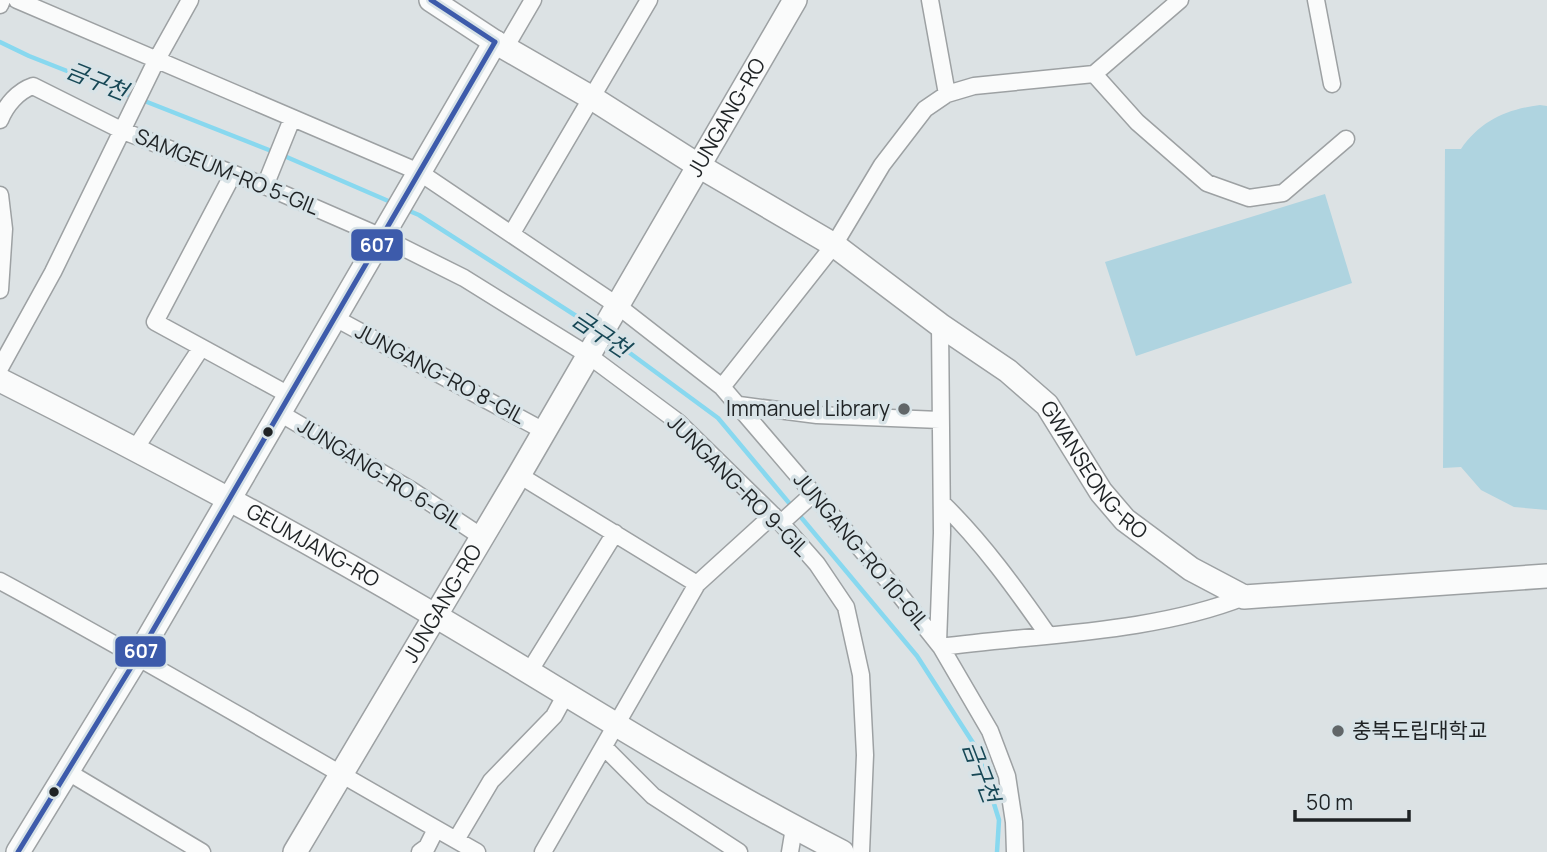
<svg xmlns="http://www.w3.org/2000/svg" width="1547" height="852" font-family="Manrope,'Noto Sans KR',sans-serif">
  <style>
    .green { fill: #afd4e0 }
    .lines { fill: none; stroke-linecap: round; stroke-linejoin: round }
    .stream { stroke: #88d8ef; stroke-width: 4.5 }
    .street-casing { stroke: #9da1a3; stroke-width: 19 }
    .secondary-casing { stroke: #9da1a3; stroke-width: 26 }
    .street { stroke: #fafbfb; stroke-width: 16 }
    .secondary { stroke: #fafbfb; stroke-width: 23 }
    .bus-1-casing { stroke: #d8e3e7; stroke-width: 10 }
    .bus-1 { stroke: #3d5bab; stroke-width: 5 }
    .poi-dot { fill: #616668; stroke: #d8e3e7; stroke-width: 2.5 }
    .bus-dot { fill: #1f2325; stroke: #d8e3e7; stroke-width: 2.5 }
    .labels { text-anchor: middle; stroke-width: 7; stroke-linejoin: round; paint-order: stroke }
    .street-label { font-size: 21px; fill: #1f2325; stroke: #d8e3e7 }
    .poi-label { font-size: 21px; fill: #1f2325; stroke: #d8e3e7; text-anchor: end }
    .water-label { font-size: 23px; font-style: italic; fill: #174856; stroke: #d8e3e7 }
    .line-badge { stroke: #d8e3e7; stroke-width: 2.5 }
    .badge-label { font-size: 19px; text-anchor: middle; font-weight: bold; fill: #fff }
  </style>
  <rect width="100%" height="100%" fill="#dce2e4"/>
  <path class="green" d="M 1540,105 L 1547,106 L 1547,510 L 1514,507 L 1481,490 L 1461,467 L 1443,468 L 1445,149 L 1461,149 C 1480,121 1507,109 1540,105 Z
    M 1325,194 L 1352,283 L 1136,356 L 1105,262 Z"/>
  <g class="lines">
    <path class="stream" d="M 0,42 L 29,56 L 133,97
      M 142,100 L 274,152
      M 282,155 L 393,203
      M 407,210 L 419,215 L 595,328
      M 608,337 L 718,418 L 917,656 L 977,749 L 999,820 L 997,852"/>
    <g class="street-casing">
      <path id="street" d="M 17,0 L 419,172 L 618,306 L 722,387 L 895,589 L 941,647 L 990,731 L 1007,776 L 1014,822 L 1015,852
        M 930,0 L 947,94
        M 1316,0 L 1332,84
        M 0,5 L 2,0
        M 505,48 L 533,0
        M 1094,74 L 1137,122 L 1207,183 L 1249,198 L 1283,193 L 1346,139
        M 0,120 C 6,105 18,91 33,86 L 123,131 L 265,186 L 382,237 L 464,278 L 588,355 L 678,422 L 781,523 L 817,564 L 846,607 L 861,675 L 865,755 L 861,852
        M 233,174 L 155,322 L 289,395
        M 265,186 L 292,119
        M 0,195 L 4,229 L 0,290
        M 512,233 L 649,0
        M 335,318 L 544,431
        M 0,368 L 53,272 L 156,61 L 190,0
        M 722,387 L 834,245 L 882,165 L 925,109 L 947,94 L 974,86 L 1094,74 L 1180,0
        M 739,405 L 817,415 L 940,420
        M 278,412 L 411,490 L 482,537
        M 135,449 L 201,348
        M 519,475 L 697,584
        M 942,503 C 983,543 1015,588 1048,635
        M 781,523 L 813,494
        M 0,581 C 161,668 318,762 477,852
        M 938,643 L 942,533 L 940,325
        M 941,647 C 1039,634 1153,633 1244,597
        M 529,672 L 615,533
        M 604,747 L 653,796 L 739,852
        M 68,772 L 202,852
        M 456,840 L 491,781 L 554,716 L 566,694
        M 420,852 L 427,847 L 436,829
        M 543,852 L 697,584 L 773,515
        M 790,852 L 794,828"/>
    </g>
    <g class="secondary-casing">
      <g id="secondary">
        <path id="s1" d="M 431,0 L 495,42 L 592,98 L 699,166 L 834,245 L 940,325 L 1008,371 L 1047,405 L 1101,492 L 1125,520 L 1191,569 L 1244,597 L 1547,576"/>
        <path id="s2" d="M 0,380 C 147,454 292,531 434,615 C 570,695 702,781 842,852"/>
        <path d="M 18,852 L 138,656 L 495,42"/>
        <path id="s3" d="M 295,852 L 519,475 L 795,0"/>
      </g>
    </g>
    <use href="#street" class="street"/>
    <use href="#secondary" class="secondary"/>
    <g class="bus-1-casing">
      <path id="bus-1" d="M 431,0 L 495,42
        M 18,852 L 138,656 L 495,42"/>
    </g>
    <use href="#bus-1" class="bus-1"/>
  </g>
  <g class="poi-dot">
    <circle cx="904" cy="409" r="7"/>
    <circle cx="1338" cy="731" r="7"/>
  </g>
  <g class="bus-dot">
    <circle cx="268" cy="432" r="6"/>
    <circle cx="54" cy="792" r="6"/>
  </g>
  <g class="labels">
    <g class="street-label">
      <text dy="7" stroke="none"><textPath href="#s3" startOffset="852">JUNGANG-RO</textPath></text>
      <text transform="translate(227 172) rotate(22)" y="7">SAMGEUM-RO 5-GIL</text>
      <text transform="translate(440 374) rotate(28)" y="7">JUNGANG-RO 8-GIL</text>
      <text dy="7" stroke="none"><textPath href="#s1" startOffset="819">GWANSEONG-RO</textPath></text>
      <text transform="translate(380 474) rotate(32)" y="7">JUNGANG-RO 6-GIL</text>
      <text transform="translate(738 486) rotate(45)" y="7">JUNGANG-RO 9-GIL</text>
      <text dy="7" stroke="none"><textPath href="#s2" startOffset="354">GEUMJANG-RO</textPath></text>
      <text transform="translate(861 551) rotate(50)" y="7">JUNGANG-RO 10-GIL</text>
      <text dy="7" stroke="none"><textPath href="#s3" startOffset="289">JUNGANG-RO</textPath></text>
    </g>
    <g class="poi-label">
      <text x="890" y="416">Immanuel Library</text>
      <text x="1352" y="738" text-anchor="start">충북도립대학교</text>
    </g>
    <g class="water-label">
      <text transform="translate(97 81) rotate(22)" y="8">금구천</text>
      <text transform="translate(601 334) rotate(34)" y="8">금구천</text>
      <text transform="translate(981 772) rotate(69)" y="8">금구천</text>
    </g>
  </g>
  <g class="line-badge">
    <rect x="350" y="228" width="54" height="34" rx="7" fill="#3d5bab"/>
    <rect x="114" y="635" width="53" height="33" rx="7" fill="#3d5bab"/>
  </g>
  <g class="badge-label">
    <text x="377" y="252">607</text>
    <text x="141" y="658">607</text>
  </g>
  <path d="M1295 810v10h114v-10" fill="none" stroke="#1f2325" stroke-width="3.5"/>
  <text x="1306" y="810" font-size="21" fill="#1f2325" stroke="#d8e3e7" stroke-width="5" paint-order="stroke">50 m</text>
</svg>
